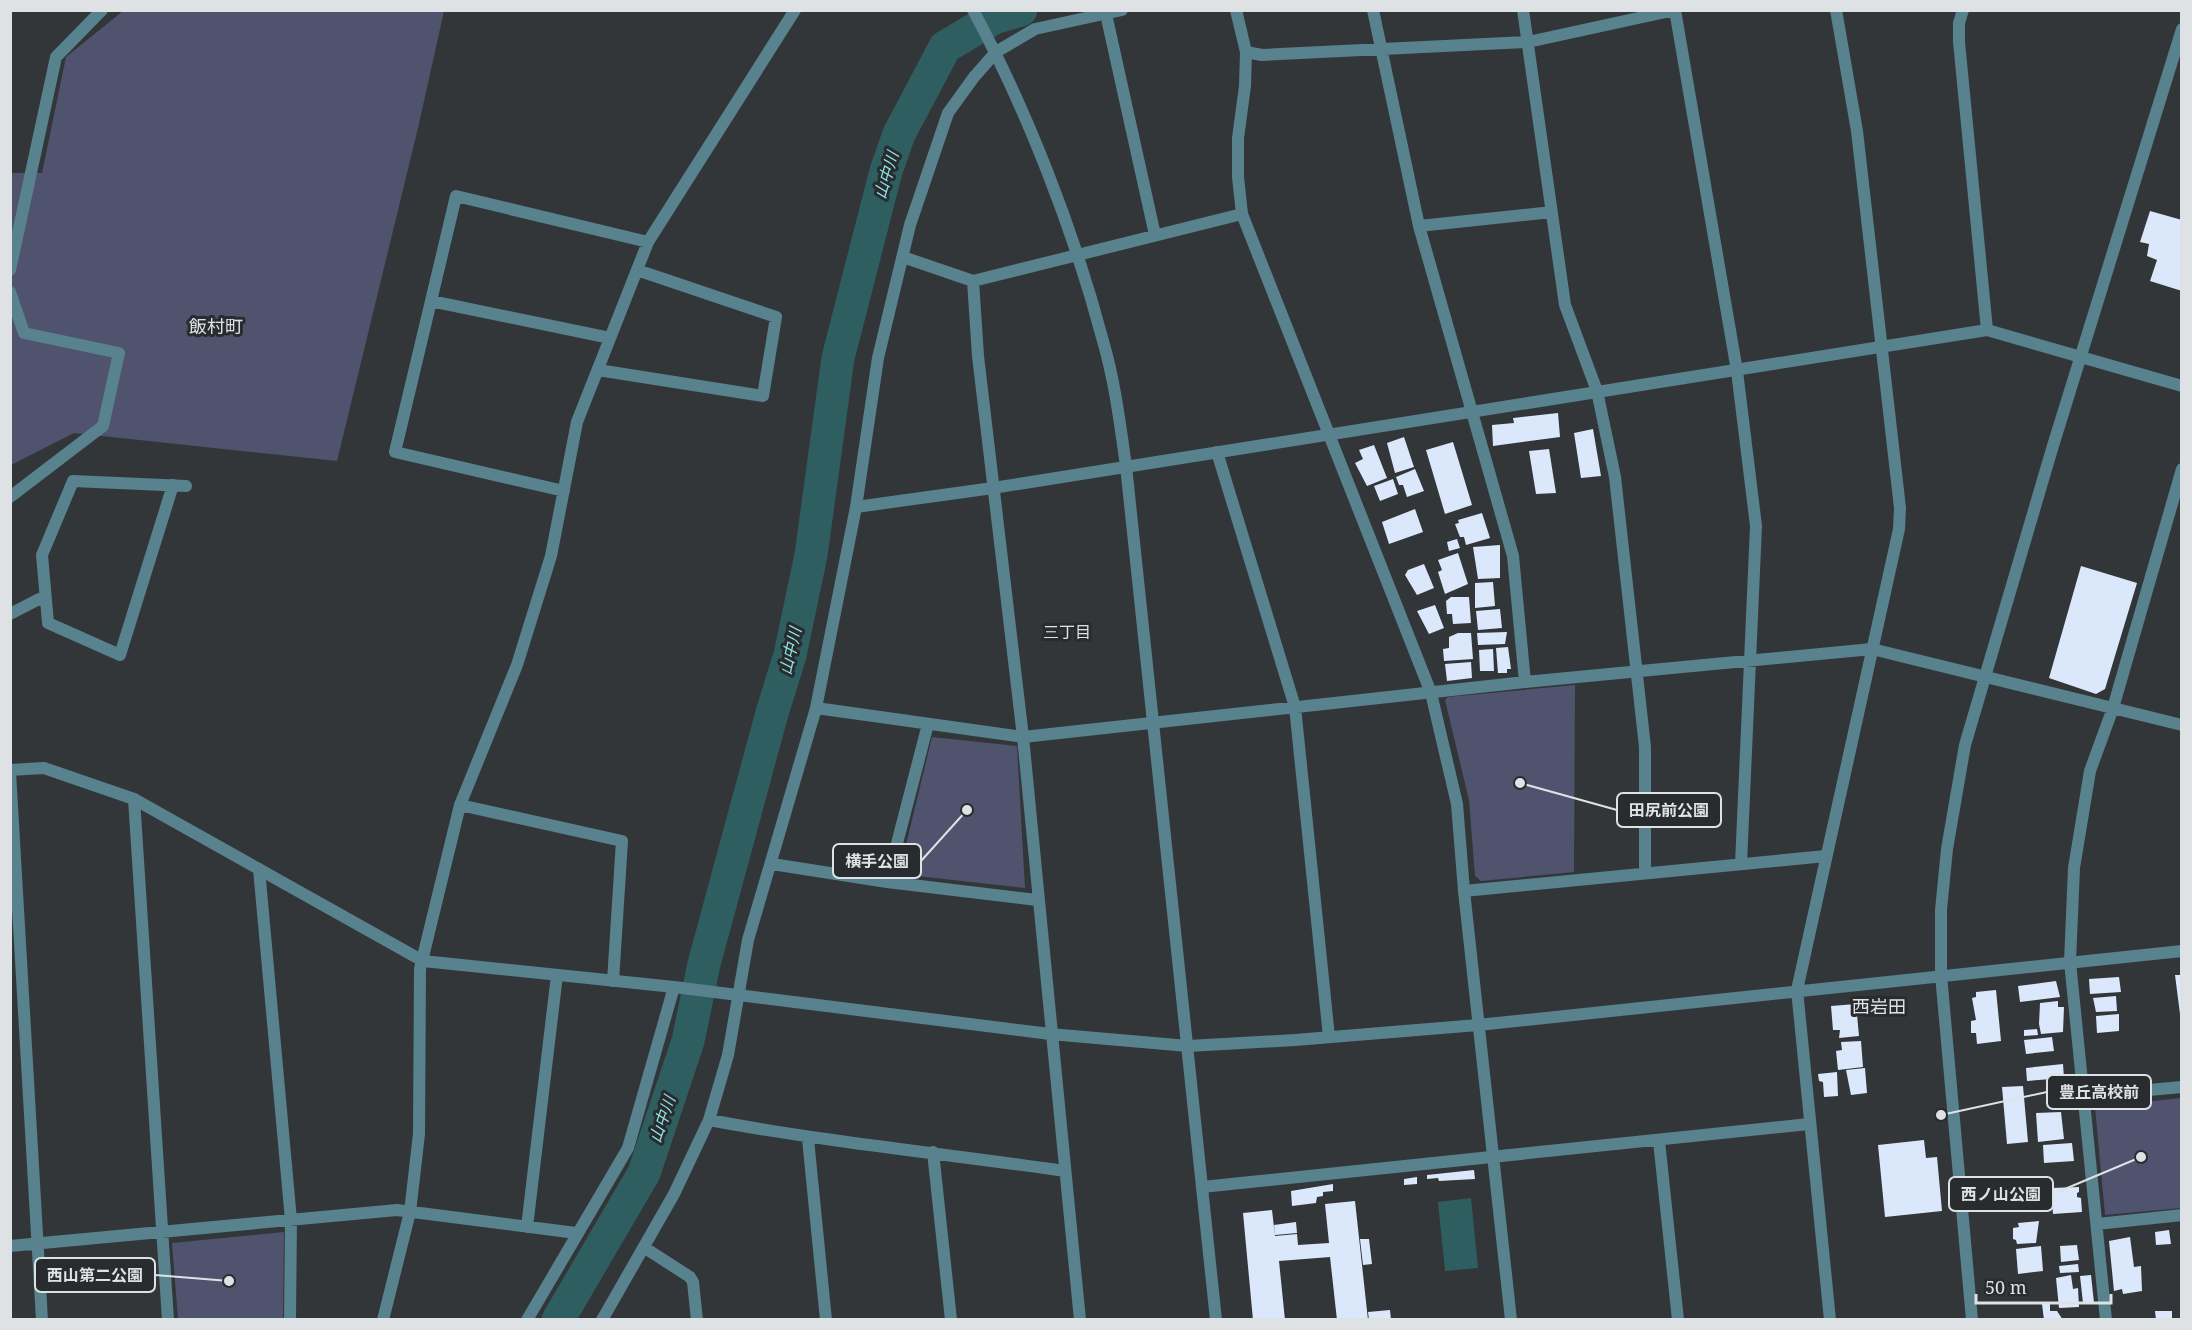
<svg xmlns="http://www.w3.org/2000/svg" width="2192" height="1330" font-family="'Noto Serif','Noto Sans JP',serif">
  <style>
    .green { fill: #4f536d }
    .water { fill: #2f5e60 }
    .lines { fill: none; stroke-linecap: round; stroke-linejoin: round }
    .river { stroke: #2f5e60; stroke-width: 33 }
    .building { fill: #dbe8fc }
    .minor { stroke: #57828e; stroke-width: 12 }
    .tertiary { stroke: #57828e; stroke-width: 12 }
    .labels { text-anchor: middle; stroke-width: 6; stroke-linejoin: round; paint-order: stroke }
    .water-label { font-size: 16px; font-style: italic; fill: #90e4e6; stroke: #282c2e }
    .neighbourhood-label { font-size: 16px; fill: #dfe2e4; stroke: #282c2e }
    .quarter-label { font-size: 18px; fill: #dfe2e4; stroke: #282c2e }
    .leader { fill: none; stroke: #dfe2e4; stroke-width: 2 }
    .callout-dot { fill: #dfe2e4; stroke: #282c2e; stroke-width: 2 }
    .callout { fill: #282c2e; stroke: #dfe2e4; stroke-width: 2 }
    .callout-label { font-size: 16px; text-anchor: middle; font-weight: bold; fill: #dfe2e4 }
  </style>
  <rect width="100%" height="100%" fill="#323639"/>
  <path class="green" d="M 123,11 L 444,11 L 418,128 L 337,461 L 74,433 L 11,465 L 11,173 L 42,173 L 66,57 Z
    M 1575,685 L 1574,872 L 1481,881 L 1475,876 L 1469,800 L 1445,700 L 1448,697 Z
    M 932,737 L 1017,746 L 1025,888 L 899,874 Z
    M 2181,1098 L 2181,1208 L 2105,1215 L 2095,1107 Z
    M 284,1232 L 283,1319 L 178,1319 L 172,1243 Z"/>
  <path class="water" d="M 1471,1198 L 1478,1268 L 1445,1271 L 1438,1202 Z"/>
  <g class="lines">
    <path class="river" d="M 558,1320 L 644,1173 L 688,1041 L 704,964 L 772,713 L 790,655 L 811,555 L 838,358 L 886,171 L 899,134 L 945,47 L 994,18 L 1021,10"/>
  </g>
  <path class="building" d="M 2150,211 L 2182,220 L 2182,291 L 2150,281 L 2157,260 L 2147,256 L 2149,244 L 2140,242 Z
    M 1558,413 L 1560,437 L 1493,446 L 1492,425 L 1514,423 L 1513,418 Z
    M 1593,429 L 1601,476 L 1581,478 L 1574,433 Z
    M 1404,437 L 1414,467 L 1395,473 L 1387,443 Z
    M 1453,442 L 1472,505 L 1445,514 L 1426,450 Z
    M 1374,445 L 1387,478 L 1367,486 L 1355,463 L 1363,459 L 1359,450 Z
    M 1549,449 L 1556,493 L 1536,494 L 1529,451 Z
    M 1415,469 L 1424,491 L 1407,497 L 1403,485 L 1399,485 L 1396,477 Z
    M 1393,479 L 1398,494 L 1380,501 L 1374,486 Z
    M 1415,509 L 1423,532 L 1389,544 L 1382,522 Z
    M 1482,513 L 1490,538 L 1466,545 L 1464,537 L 1460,537 L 1455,524 L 1459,523 L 1458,520 Z
    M 1457,539 L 1460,548 L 1449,551 L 1447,542 Z
    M 1500,545 L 1500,578 L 1478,579 L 1473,547 Z
    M 1458,553 L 1468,584 L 1445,594 L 1438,572 L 1442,570 L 1438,560 Z
    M 1424,564 L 1434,588 L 1417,595 L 1405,575 L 1408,570 Z
    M 2081,566 L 2137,583 L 2105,689 L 2096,694 L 2049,678 Z
    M 1493,582 L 1495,606 L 1475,608 L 1475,583 Z
    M 1451,597 L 1469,597 L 1471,623 L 1453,624 L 1452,614 L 1447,614 L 1446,601 Z
    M 1435,605 L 1444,628 L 1429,634 L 1417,611 Z
    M 1500,609 L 1502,628 L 1478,630 L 1476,611 Z
    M 1507,632 L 1505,644 L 1478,645 L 1477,633 Z
    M 1458,633 L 1471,633 L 1473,659 L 1444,661 L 1443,649 L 1449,648 L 1449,637 Z
    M 1508,647 L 1511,669 L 1507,669 L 1507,673 L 1498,673 L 1496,648 Z
    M 1493,649 L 1494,671 L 1480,671 L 1479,650 Z
    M 1471,662 L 1472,678 L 1447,681 L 1445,664 Z
    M 2175,975 L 2182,975 L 2182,1014 L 2180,1014 Z
    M 2119,977 L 2121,992 L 2090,994 L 2089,979 Z
    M 2056,981 L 2060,997 L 2020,1002 L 2018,986 Z
    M 1996,990 L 2001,1041 L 1977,1044 L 1976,1033 L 1971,1033 L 1971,1021 L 1976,1020 L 1972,998 L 1976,997 L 1976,992 Z
    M 2116,996 L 2117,1011 L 2096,1012 L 2093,998 Z
    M 2058,1001 L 2058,1007 L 2064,1007 L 2063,1032 L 2041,1034 L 2039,1024 L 2040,1003 Z
    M 1856,1004 L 1859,1036 L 1839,1038 L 1840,1030 L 1833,1030 L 1831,1006 Z
    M 2119,1014 L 2119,1031 L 2097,1033 L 2096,1016 Z
    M 2037,1029 L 2038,1035 L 2024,1036 L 2024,1030 Z
    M 2052,1037 L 2054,1051 L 2026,1054 L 2024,1040 Z
    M 1861,1041 L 1863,1067 L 1838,1070 L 1836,1051 L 1842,1050 L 1841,1042 Z
    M 2063,1064 L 2064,1078 L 2027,1081 L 2026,1068 Z
    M 1865,1068 L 1867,1093 L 1851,1095 L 1846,1070 Z
    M 1837,1072 L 1838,1096 L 1824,1097 L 1823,1082 L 1819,1081 L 1818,1074 Z
    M 2023,1086 L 2028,1142 L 2007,1144 L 2002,1087 Z
    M 2061,1112 L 2064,1139 L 2038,1142 L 2036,1113 Z
    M 1924,1140 L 1926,1158 L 1937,1157 L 1942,1211 L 1885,1217 L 1878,1145 Z
    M 2072,1143 L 2074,1161 L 2044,1163 L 2043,1145 Z
    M 1474,1170 L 1475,1179 L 1439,1181 L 1438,1178 L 1427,1179 L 1427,1175 Z
    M 1417,1177 L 1417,1184 L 1404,1185 L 1404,1179 Z
    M 1333,1184 L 1333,1191 L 1323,1192 L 1323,1196 L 1317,1197 L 1316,1203 L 1292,1206 L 1291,1191 Z
    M 2079,1187 L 2079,1192 L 2077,1193 L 2077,1197 L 2081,1198 L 2082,1212 L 2053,1214 L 2051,1188 Z
    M 1355,1201 L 1368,1320 L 1337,1320 L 1330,1257 L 1279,1261 L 1285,1320 L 1253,1320 L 1243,1213 L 1272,1210 L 1275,1236 L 1297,1234 L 1298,1245 L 1329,1243 L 1325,1204 Z
    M 2039,1221 L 2036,1243 L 2017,1244 L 2016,1240 L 2013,1239 L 2013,1228 L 2019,1227 L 2018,1223 Z
    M 1296,1222 L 1297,1233 L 1275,1235 L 1274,1225 Z
    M 2169,1230 L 2171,1244 L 2156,1245 L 2155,1232 Z
    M 2130,1237 L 2134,1267 L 2141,1266 L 2142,1291 L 2123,1294 L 2122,1289 L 2114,1291 L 2109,1241 Z
    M 1360,1239 L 1369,1239 L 1372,1264 L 1363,1265 Z
    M 2077,1245 L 2079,1260 L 2061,1262 L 2060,1246 Z
    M 2041,1246 L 2043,1271 L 2018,1274 L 2016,1249 Z
    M 2078,1264 L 2079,1272 L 2060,1273 L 2059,1266 Z
    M 2071,1275 L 2073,1289 L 2078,1288 L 2079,1307 L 2059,1308 L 2056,1278 Z
    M 2091,1275 L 2094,1303 L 2083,1303 L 2080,1276 Z
    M 2042,1304 L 2050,1304 L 2050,1311 L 2057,1311 L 2063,1320 L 2044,1320 Z
    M 1390,1310 L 1391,1320 L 1369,1320 L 1368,1312 Z
    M 2155,1311 L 2172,1311 L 2172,1320 L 2156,1320 Z"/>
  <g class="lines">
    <path class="minor" d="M 1373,10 L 1419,226 L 1513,556 L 1525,682
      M 1523,10 L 1565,305 L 1597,391 L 1615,477 L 1645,747 L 1645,872
      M 1675,10 L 1737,371 L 1756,526 L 1741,864
      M 1963,10 L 1959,23 L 1959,42 L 1987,330
      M 1106,14 L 1155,235
      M 1246,52 L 1262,55 L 1528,42 L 1675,10
      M 1419,226 L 1552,212
      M 903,257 L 973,281 L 1242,214
      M 10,270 L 56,57 L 102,10
      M 973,281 L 978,356 L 1023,737 L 1080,1320
      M 10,292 L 24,333 L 119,353 L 103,426 L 10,497
      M 431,301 L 610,338
      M 598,370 L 763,396 L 776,317 L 637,270
      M 1217,452 L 1295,707 L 1329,1037
      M 173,485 L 120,655 L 48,623 L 42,555 L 73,481 L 186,486
      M 564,491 L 395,452 L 456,196 L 648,242
      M 10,614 L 45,596
      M 816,708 L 1023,737 L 1525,682 L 1872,649 L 2182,725
      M 10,772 L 42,1320
      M 134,799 L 168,1320
      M 460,805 L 622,841 L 613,981
      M 772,864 L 887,882 L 1037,900
      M 259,869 L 291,1220 L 290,1320
      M 887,882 L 928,724
      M 1464,891 L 1826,856
      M 2082,1096 L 2182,1087
      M 709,1120 C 827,1142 946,1154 1065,1171
      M 808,1139 L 826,1320
      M 1659,1141 L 1678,1320
      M 933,1152 L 951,1320
      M 1202,1187 L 1809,1124
      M 2097,1224 L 2182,1215
      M 527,1227 L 557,975
      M 10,1246 L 397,1210 L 576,1233
      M 645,1248 L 690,1277 L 693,1282 L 697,1320
      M 383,1320 L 410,1212 L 419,1134 L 420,969 L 460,805 L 517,665 L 551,556 L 577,422 L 648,242 L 795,10
      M 527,1320 L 628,1148 L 674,987
      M 602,1320 L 674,1194 L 709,1120 L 728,1055 L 748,940 L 816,708 L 856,507 L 878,358 L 910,225 L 948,113 L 974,77 L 996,52
      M 2106,1320 L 2070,962 L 2074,868 L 2090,771 L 2113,708 L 2182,469"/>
    <path class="tertiary" d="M 973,10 C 1027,110 1074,231 1103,341 C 1115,382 1120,424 1126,466 L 1216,1320
      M 1236,10 L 1246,52 L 1245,86 L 1238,138 L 1238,177 L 1242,214 L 1431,693 L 1457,804 L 1464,891 L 1511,1320
      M 996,52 L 1035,29 L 1122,10
      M 856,507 L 993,488 L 1987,330 L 2182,386
      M 10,770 L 44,768 L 134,799 L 423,961 L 674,987 L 1050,1034 L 1188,1046 L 1295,1040 L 1478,1025 L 2182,951
      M 1830,1320 L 1797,990 L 1899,529 L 1900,508 L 1857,131 L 1836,10
      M 1972,1320 L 1941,975 L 1941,910 L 1947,849 L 1965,745 L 2052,449 L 2182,29"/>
  </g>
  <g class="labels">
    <g class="water-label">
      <text transform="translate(886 175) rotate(-73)" y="6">山中川</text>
      <text transform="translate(790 651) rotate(-77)" y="6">山中川</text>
      <text transform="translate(662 1119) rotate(-71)" y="6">山中川</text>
    </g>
    <g class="neighbourhood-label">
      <text x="1067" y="638">三丁目</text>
    </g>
    <g class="quarter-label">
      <text x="216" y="333">飯村町</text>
      <text x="1879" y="1013">西岩田</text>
    </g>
  </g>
  <path class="leader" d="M1520 783L1617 810M967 810L921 861M1941 1115L2047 1092M2141 1157L2053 1194M229 1281L155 1275"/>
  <g class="callout-dot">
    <circle cx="1520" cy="783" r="6"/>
    <circle cx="967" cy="810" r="6"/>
    <circle cx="1941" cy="1115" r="6"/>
    <circle cx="2141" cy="1157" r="6"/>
    <circle cx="229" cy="1281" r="6"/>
  </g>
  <g class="callout">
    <rect x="1617" y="793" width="104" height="34" rx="6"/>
    <rect x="833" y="844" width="88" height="34" rx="6"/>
    <rect x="2047" y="1075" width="104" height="34" rx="6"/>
    <rect x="1949" y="1177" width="104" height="34" rx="6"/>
    <rect x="35" y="1258" width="120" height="34" rx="6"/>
  </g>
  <g class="callout-label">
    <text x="1669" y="816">田尻前公園</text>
    <text x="877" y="867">横手公園</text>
    <text x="2099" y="1098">豊丘高校前</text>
    <text x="2001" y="1200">西ノ山公園</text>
    <text x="95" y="1281">西山第二公園</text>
  </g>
  <rect width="2192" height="1330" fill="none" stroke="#dfe2e4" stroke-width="24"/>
  <path d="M1976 1294v9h135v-9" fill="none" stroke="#dfe2e4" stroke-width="3"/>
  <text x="1985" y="1294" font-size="18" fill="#dfe2e4" stroke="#282c2e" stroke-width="4.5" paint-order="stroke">50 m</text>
</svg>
